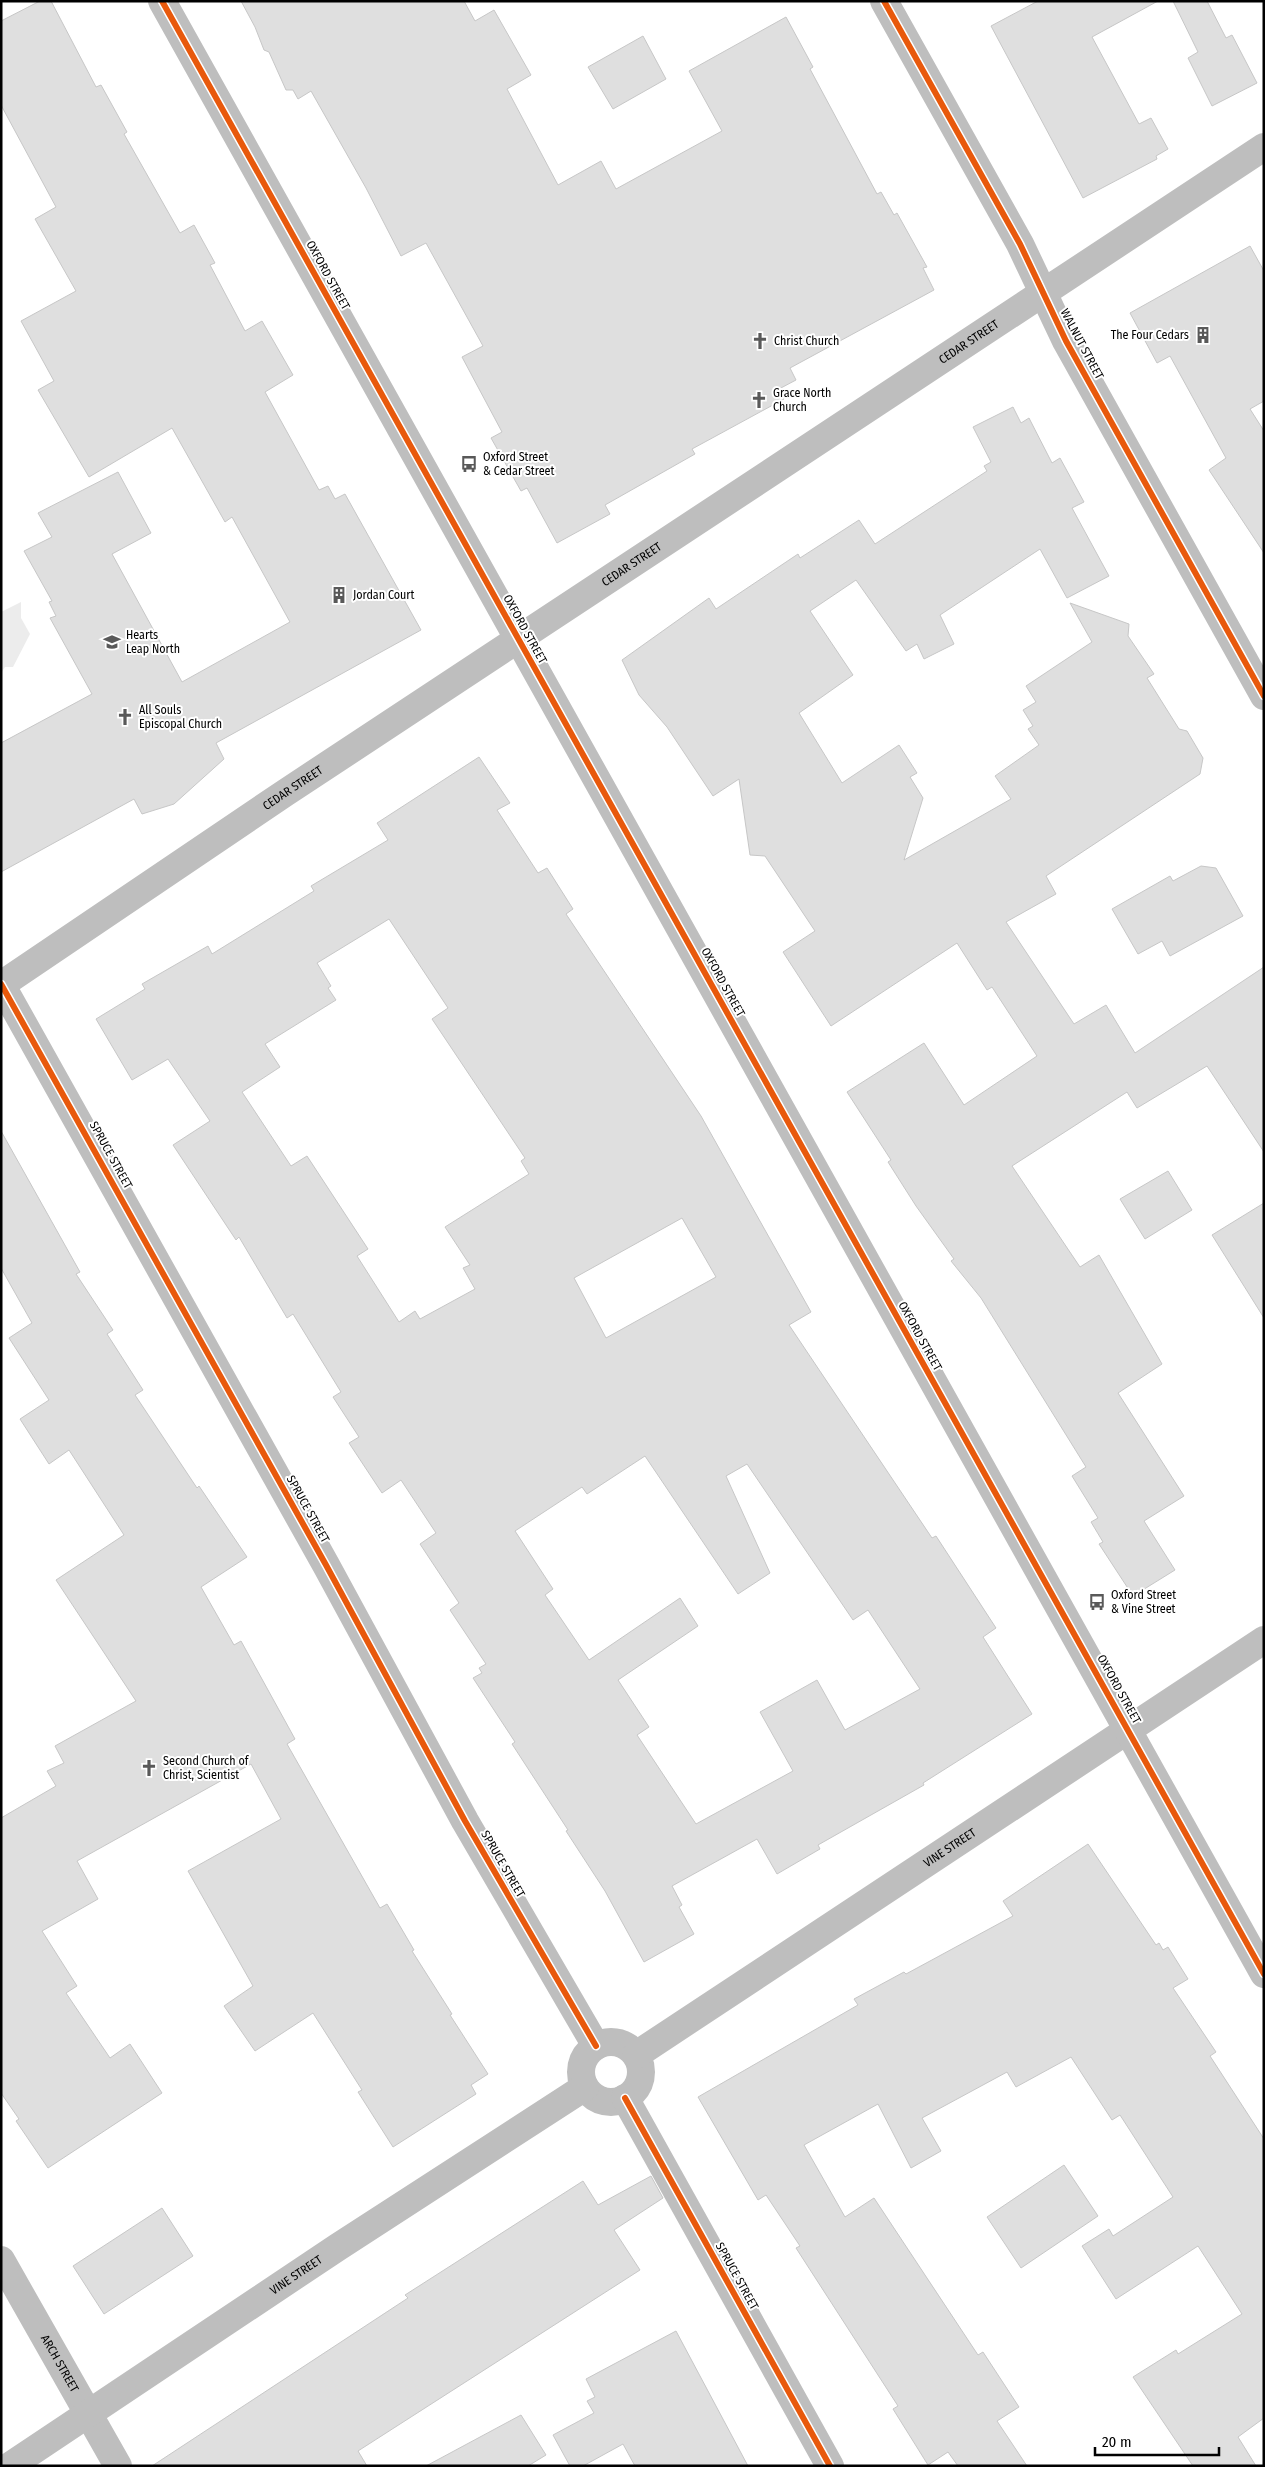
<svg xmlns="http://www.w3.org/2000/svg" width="1265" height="2467" font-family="'Fira Sans Condensed',sans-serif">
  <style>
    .green { fill: #ececec }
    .building { fill: #dfdfdf; stroke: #c7c7c7; fill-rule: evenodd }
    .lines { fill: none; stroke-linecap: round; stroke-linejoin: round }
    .minor { stroke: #bebebe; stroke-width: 28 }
    .tertiary { stroke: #bebebe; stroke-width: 28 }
    .cycleway-casing { stroke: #fff; stroke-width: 9 }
    .cycleway { stroke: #e8590c; stroke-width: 6 }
    .labels { text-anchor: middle; stroke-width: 4; stroke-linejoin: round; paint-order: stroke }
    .street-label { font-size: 12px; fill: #000; stroke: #fff }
    .poi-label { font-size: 12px; fill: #000; stroke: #fff; text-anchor: start }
  </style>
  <rect width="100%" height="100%" fill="#fff"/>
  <path class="green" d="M 21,602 L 21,618 L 30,634 L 13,667 L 5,667 L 1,673 L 1,612 Z"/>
  <path class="building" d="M 40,1 L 51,1 L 96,87 L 101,85 L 127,132 L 124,134 L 180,233 L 194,225 L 215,263 L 210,265 L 245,331 L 262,321 L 293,375 L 265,392 L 319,490 L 328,486 L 335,499 L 345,494 L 421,630 L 216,743 L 224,759 L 174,804 L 142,814 L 134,799 L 1,872 L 1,743 L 92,694 L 50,618 L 56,616 L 49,602 L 52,601 L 24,551 L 52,537 L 38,513 L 118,472 L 151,533 L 112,554 L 182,682 L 290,622 L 232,517 L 225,522 L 172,428 L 89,477 L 38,390 L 54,381 L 21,321 L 76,291 L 35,219 L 56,207 L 1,105 L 1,21 Z
    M 241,1 L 464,1 L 475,21 L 494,10 L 531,75 L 507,89 L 558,185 L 601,161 L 616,189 L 722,131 L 689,71 L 786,17 L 813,67 L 810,69 L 877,194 L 881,192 L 894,215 L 897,213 L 927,267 L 923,268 L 934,290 L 790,368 L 796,380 L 779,389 L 784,399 L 692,449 L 695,454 L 605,505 L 610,514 L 557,543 L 527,488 L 521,491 L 491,438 L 502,432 L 462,357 L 483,346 L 426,243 L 401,256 L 366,188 L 311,91 L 298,99 L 293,90 L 286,90 L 269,52 L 264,50 L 255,27 Z
    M 1038,1 L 1158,1 L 1092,37 L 1139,124 L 1151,118 L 1168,149 L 1156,156 L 1157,159 L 1083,198 L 991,26 Z
    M 1173,1 L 1207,1 L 1226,38 L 1232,35 L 1257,83 L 1212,106 L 1188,58 L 1198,52 Z
    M 643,36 L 666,79 L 613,109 L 588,67 Z
    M 1250,246 L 1264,271 L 1264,401 L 1250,409 L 1264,431 L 1264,553 L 1209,470 L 1226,458 L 1170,356 L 1157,363 L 1130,313 Z
    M 1013,407 L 1021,423 L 1029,418 L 1052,463 L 1060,458 L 1084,502 L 1072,508 L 1109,576 L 1067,598 L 1040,549 L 940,615 L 954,644 L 924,659 L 917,644 L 906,651 L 856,580 L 810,611 L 853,675 L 799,713 L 842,783 L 899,745 L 917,773 L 910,777 L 923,798 L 904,860 L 1011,799 L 995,776 L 1039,745 L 1028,729 L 1033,726 L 1023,710 L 1036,702 L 1026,686 L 1092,642 L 1070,603 L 1129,624 L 1128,636 L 1154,674 L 1147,678 L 1179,729 L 1187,731 L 1203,758 L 1200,774 L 1046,876 L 1056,894 L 1006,922 L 1074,1024 L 1106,1005 L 1135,1053 L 1264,967 L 1264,1152 L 1207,1066 L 1137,1108 L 1127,1092 L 1012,1166 L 1080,1267 L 1099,1255 L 1162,1364 L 1118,1393 L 1184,1496 L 1144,1521 L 1175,1570 L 1133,1596 L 1099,1544 L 1103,1542 L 1091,1522 L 1098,1518 L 1072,1476 L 1086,1467 L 981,1298 L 951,1261 L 954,1259 L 916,1206 L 888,1162 L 891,1160 L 847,1092 L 924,1043 L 964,1105 L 1037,1056 L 992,987 L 987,990 L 957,943 L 831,1026 L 783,952 L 815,931 L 765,856 L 750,855 L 739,779 L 713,796 L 667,727 L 639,695 L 622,660 L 709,598 L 716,609 L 798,554 L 800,558 L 859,520 L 875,544 L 987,471 L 984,466 L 991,462 L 973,427 Z
    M 479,757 L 510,803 L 497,810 L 538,873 L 547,868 L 573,909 L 566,914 L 701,1116 L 811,1312 L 789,1325 L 932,1538 L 936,1536 L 996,1628 L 983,1637 L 1032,1714 L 923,1783 L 924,1785 L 818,1845 L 820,1849 L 777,1874 L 757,1839 L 672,1886 L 682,1905 L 679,1907 L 694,1934 L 644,1962 L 605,1891 L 566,1831 L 568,1830 L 512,1744 L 515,1742 L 473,1678 L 482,1673 L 479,1668 L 486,1664 L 450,1610 L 459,1603 L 420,1544 L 436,1533 L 401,1480 L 382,1493 L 349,1443 L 359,1437 L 333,1397 L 341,1392 L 293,1314 L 287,1318 L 239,1237 L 236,1240 L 173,1145 L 210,1121 L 168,1059 L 132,1080 L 96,1019 L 145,989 L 142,984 L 208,946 L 212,954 L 314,891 L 311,886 L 388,840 L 377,823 ZM 389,919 L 448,1008 L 432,1019 L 525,1158 L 521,1161 L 529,1174 L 445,1227 L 470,1265 L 463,1268 L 475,1289 L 420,1319 L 415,1311 L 399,1322 L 357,1256 L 368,1249 L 307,1156 L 291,1166 L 242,1092 L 280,1067 L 265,1044 L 336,1000 L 328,988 L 331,986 L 317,963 ZM 682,1218 L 716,1277 L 606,1338 L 574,1278 ZM 645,1456 L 738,1594 L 770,1573 L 726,1476 L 747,1464 L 853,1620 L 868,1610 L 920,1689 L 845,1730 L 817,1680 L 760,1712 L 793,1771 L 696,1824 L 637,1735 L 649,1727 L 618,1680 L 698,1626 L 680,1598 L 589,1660 L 545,1595 L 553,1589 L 515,1531 L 582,1487 L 587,1494 Z
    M 1201,866 L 1216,868 L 1243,916 L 1170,956 L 1162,941 L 1138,954 L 1112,909 L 1170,876 L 1173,881 Z
    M 1,1131 L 80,1272 L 76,1274 L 113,1330 L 107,1334 L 143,1390 L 135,1395 L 197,1488 L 199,1486 L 247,1557 L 201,1587 L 234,1645 L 241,1641 L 295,1739 L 287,1744 L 380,1908 L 387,1904 L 414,1950 L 412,1951 L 452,2014 L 450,2015 L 488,2074 L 471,2085 L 476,2094 L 393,2147 L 358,2092 L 362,2090 L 313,2013 L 255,2051 L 224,2006 L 253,1986 L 188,1871 L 281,1819 L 251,1764 L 77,1861 L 98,1899 L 42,1931 L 77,1986 L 66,1993 L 110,2058 L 130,2044 L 162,2093 L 48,2168 L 16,2121 L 19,2119 L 1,2093 L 1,1818 L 56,1786 L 47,1771 L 64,1763 L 55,1746 L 136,1701 L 56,1580 L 124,1535 L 69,1450 L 49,1464 L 20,1419 L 49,1400 L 9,1338 L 32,1323 L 1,1268 Z
    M 1168,1171 L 1192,1210 L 1145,1239 L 1120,1199 Z
    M 1264,1203 L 1264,1318 L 1212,1235 Z
    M 1088,1844 L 1156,1945 L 1159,1943 L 1163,1950 L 1168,1947 L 1188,1979 L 1173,1988 L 1216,2052 L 1210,2056 L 1264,2139 L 1264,2418 L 1238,2437 L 1256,2466 L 1193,2466 L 1133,2377 L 1176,2350 L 1178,2354 L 1242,2314 L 1198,2246 L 1116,2299 L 1082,2246 L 1109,2229 L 1113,2236 L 1173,2197 L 1120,2115 L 1112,2120 L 1071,2057 L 1016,2087 L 1007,2072 L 922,2118 L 941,2151 L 911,2168 L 878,2104 L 804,2145 L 845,2217 L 874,2198 L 978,2355 L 983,2352 L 1019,2407 L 997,2421 L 1027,2466 L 958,2466 L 948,2452 L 928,2465 L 893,2409 L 898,2406 L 796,2248 L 800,2246 L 766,2195 L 758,2200 L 698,2097 L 858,2005 L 854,1999 L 904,1972 L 906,1974 L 1013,1916 L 1003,1901 Z
    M 1064,2165 L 1098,2216 L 1021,2268 L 987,2217 Z
    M 651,2176 L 663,2198 L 614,2230 L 640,2270 L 358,2451 L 367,2466 L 152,2466 L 408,2298 L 405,2295 L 583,2181 L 598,2205 Z
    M 162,2208 L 193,2256 L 104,2314 L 73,2266 Z
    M 676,2331 L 748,2466 L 635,2466 L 623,2444 L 583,2466 L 570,2466 L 553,2435 L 594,2413 L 587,2401 L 595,2397 L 586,2379 Z
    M 521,2415 L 546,2455 L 528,2466 L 426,2466 Z"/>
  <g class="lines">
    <g class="minor">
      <path d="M 884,1 L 1020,244 L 1066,341 L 1264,696"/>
      <path d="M 1,984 L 326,1565 L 465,1821 L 596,2046"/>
      <circle cx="611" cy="2072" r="30"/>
      <path id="s1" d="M 636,2055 L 1264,1640"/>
      <path d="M 625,2098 L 830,2466"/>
      <path id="s2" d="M 1,2260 L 118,2466"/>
      <path id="s3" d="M 10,2466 L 338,2247 L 585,2087"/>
    </g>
    <g class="tertiary">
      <path d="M 162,1 L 1264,1974"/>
      <path id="s4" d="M 1,985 L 285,793 L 1264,147"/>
    </g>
    <g class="cycleway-casing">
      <path id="cycleway" d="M 162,1 L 1264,1974
        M 884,1 L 1020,244 L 1066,341 L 1264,696
        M 1,984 L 326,1565 L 465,1821 L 596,2046
        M 625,2098 L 830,2466"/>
    </g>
    <use href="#cycleway" class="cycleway"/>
  </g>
  <defs>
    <g id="building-bare" transform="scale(1.35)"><path d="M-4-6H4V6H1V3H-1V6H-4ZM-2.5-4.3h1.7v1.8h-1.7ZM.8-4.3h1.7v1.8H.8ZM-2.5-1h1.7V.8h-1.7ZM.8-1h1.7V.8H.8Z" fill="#595959" stroke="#fff" stroke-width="2.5" paint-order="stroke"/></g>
    <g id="church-bare" transform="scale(1.35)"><path d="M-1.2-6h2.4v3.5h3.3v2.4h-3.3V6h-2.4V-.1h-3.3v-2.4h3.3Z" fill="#595959" stroke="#fff" stroke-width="2.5" paint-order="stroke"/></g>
    <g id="bus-bare" transform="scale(1.35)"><path d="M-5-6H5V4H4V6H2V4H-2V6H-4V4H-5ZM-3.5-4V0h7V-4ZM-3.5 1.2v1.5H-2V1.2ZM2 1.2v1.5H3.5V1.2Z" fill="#595959" stroke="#fff" stroke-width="2.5" paint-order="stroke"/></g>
    <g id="school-bare" transform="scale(1.35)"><path d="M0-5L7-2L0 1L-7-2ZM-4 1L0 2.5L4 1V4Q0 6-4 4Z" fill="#595959" stroke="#fff" stroke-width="2.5" paint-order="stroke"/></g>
  </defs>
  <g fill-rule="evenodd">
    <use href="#building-bare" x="1203" y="335"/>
    <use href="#church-bare" x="760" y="341"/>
    <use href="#church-bare" x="759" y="400"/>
    <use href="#bus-bare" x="469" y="464"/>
    <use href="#building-bare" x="339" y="595"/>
    <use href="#school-bare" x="112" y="642"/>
    <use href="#church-bare" x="125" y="717"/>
    <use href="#bus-bare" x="1097" y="1602"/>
    <use href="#church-bare" x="149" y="1768"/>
  </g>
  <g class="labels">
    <g class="street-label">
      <text transform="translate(328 275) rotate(61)" y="4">OXFORD STREET</text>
      <text dy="4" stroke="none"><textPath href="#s4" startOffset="1162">CEDAR STREET</textPath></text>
      <text transform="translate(1082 344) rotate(62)" y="4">WALNUT STREET</text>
      <text dy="4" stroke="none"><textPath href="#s4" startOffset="758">CEDAR STREET</textPath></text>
      <text transform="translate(525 629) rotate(61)" y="4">OXFORD STREET</text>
      <text dy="4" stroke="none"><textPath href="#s4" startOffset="352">CEDAR STREET</textPath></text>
      <text transform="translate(723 982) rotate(61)" y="4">OXFORD STREET</text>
      <text transform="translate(111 1155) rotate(61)" y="4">SPRUCE STREET</text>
      <text transform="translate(920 1336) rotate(61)" y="4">OXFORD STREET</text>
      <text transform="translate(308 1509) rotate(61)" y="4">SPRUCE STREET</text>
      <text transform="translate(1119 1689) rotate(61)" y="4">OXFORD STREET</text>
      <text dy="4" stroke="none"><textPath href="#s1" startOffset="376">VINE STREET</textPath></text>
      <text transform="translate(503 1864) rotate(60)" y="4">SPRUCE STREET</text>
      <text dy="4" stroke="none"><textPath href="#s3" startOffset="344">VINE STREET</textPath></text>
      <text transform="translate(737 2276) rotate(61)" y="4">SPRUCE STREET</text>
      <text dy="4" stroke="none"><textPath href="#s2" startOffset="119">ARCH STREET</textPath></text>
    </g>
    <g class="poi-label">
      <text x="1189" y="339" text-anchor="end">The Four Cedars</text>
      <text x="774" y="345">Christ Church</text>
      <text x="773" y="397">Grace North<tspan x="773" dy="14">Church</tspan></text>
      <text x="483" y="461">Oxford Street<tspan x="483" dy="14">&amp; Cedar Street</tspan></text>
      <text x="353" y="599">Jordan Court</text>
      <text x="126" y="639">Hearts<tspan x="126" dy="14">Leap North</tspan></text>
      <text x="139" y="714">All Souls<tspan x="139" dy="14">Episcopal Church</tspan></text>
      <text x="1111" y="1599">Oxford Street<tspan x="1111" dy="14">&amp; Vine Street</tspan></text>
      <text x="163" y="1765">Second Church of<tspan x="163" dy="14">Christ, Scientist</tspan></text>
    </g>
  </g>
  <rect width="1265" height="2467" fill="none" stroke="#000000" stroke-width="5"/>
  <path d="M1095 2447v8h124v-8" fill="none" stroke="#000000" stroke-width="2.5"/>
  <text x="1102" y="2447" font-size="15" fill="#000000" stroke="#ffffff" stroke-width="4" paint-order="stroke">20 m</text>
</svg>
